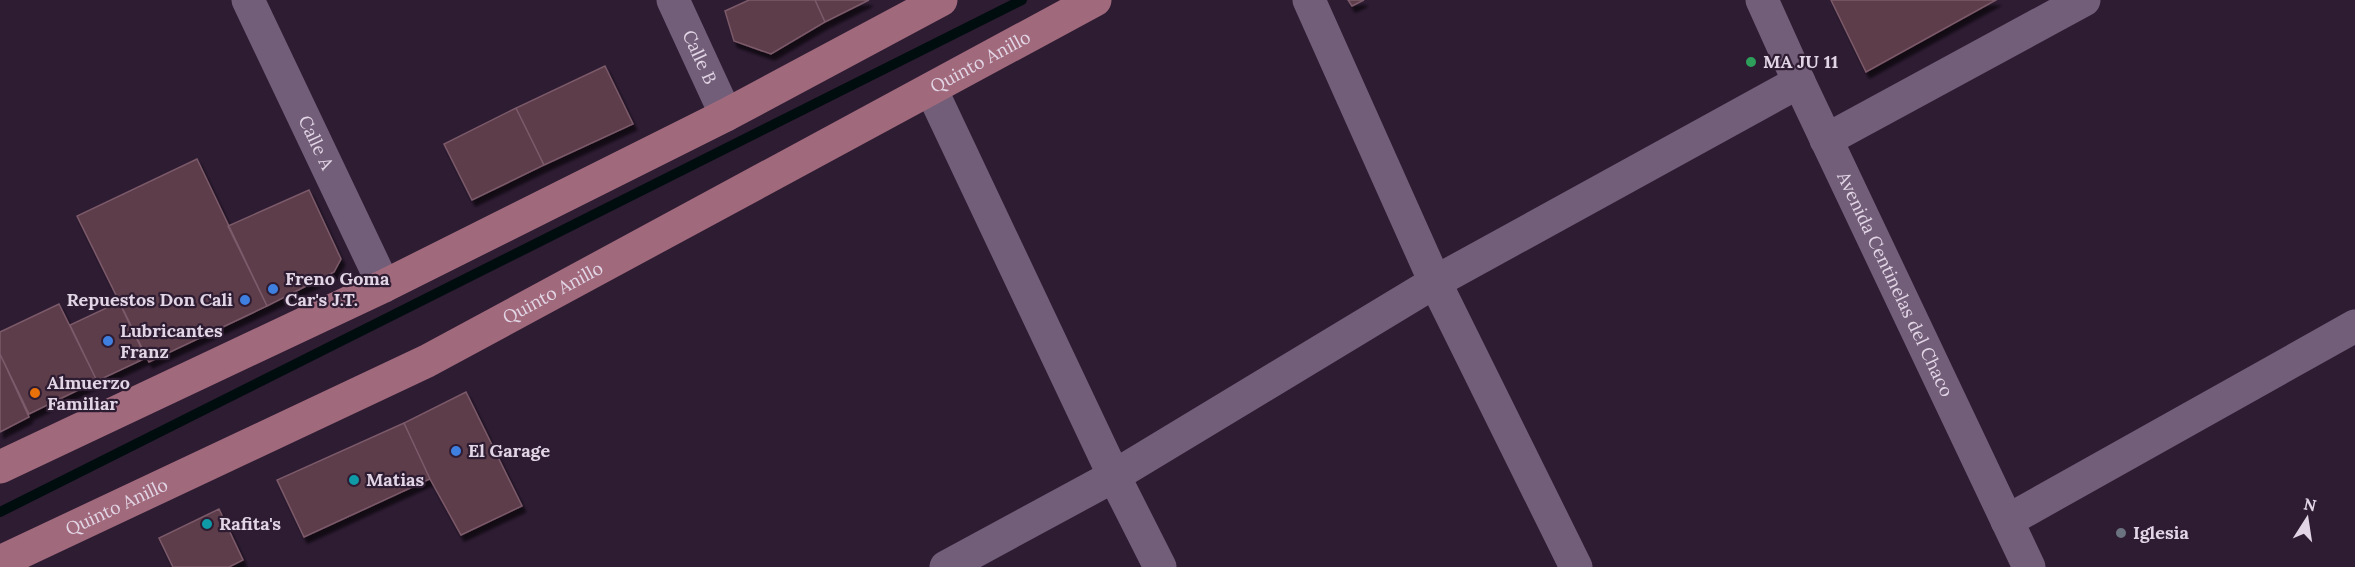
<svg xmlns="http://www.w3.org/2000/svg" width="2355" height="567" font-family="Lora,serif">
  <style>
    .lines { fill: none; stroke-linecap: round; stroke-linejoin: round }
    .stream { stroke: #000d0f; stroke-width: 10 }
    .building { fill: #5b3c4a; stroke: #7c5a69; stroke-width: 1.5; filter: url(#shadow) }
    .street { stroke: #735e79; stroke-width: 33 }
    .primary { stroke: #a16a7c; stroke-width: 33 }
    .leisure-dot { fill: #2e9e5b; stroke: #2e1c33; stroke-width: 2 }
    .shop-dot { fill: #3f7fe0; stroke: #2e1c33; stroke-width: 2 }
    .food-dot { fill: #e8710a; stroke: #2e1c33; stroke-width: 2 }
    .culture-dot { fill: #0f9aa8; stroke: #2e1c33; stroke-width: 2 }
    .worship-dot { fill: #6b7280; stroke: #2e1c33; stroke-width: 2 }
    .labels { text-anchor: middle; stroke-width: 4.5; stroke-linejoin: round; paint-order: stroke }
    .street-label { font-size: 18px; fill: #e2d6e6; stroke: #2e1c33 }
    .poi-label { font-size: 18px; font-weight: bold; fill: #e2d6e6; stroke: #2e1c33; text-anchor: start }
  </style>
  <defs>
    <filter id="shadow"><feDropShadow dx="3.5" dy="6" stdDeviation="1.5" flood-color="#0009"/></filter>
  </defs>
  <rect width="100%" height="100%" fill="#2e1c33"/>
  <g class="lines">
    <path class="stream" d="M 0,512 L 1022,0"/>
  </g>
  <path class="building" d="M 749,0 L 815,0 L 825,22 L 771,54 L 734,41 L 725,11 Z
    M 815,0 L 869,0 L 825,22 Z
    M 1348,0 L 1364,0 L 1352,6 Z
    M 1831,0 L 1996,0 L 1866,72 Z
    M 605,66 L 633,124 L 544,165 L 516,108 Z
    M 516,108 L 544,165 L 472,200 L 444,144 Z
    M 197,159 L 267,306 L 149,362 L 77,216 Z
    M 309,190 L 341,259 L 334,272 L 267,306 L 228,226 Z
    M 119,302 L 146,358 L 97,381 L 70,325 Z
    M 59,304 L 97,381 L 29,414 L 0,354 L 0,332 Z
    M 0,354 L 29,417 L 0,432 Z
    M 466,392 L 522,506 L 461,535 L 430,479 L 404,423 Z
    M 404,423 L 430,479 L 304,537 L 277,480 Z
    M 219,509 L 243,560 L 229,567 L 173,567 L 159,538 Z"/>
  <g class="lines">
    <g class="street">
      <path id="s1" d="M 248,0 L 384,286"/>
      <path id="s2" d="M 673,0 L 726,115"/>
      <path d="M 1309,0 L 1435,282 L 1576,567"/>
      <path id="s3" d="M 1762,0 L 1799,82 L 2029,567"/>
      <path d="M 931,89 L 1114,476 L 1160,567"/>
      <path d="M 1826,140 L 2084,0"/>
      <path d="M 2007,521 L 2355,326"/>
      <path d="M 946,567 L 1114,476 L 1435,282 L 1799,82"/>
    </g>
    <g class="primary">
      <path d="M 0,467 L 384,286 L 726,115 L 941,0"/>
      <path id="s4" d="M 0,562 L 427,361 L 1095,0"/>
    </g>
  </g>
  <circle class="leisure-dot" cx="1751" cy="62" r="6"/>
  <g class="shop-dot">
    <circle cx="273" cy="289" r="6"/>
    <circle cx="245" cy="300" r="6"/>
    <circle cx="108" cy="341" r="6"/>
    <circle cx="456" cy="451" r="6"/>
  </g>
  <circle class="food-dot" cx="35" cy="393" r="6"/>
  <g class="culture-dot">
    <circle cx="354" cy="480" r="6"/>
    <circle cx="207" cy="524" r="6"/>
  </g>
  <circle class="worship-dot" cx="2121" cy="533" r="6"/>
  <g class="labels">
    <g class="street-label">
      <text dy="6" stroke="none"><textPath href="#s2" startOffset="63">Calle B</textPath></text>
      <text dy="6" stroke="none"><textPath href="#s4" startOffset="1101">Quinto Anillo</textPath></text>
      <text dy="6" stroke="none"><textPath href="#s1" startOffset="158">Calle A</textPath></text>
      <text dy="6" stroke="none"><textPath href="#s3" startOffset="314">Avenida Centinelas del Chaco</textPath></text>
      <text dy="6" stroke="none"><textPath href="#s4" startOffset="615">Quinto Anillo</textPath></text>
      <text dy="6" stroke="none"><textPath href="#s4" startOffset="129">Quinto Anillo</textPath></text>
    </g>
    <g class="poi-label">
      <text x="1763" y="68">MA JU 11</text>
      <text x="285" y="285">Freno Goma<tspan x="285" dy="21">Car's J.T.</tspan></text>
      <text x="233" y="306" text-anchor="end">Repuestos Don Cali</text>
      <text x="120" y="337">Lubricantes<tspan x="120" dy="21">Franz</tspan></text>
      <text x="47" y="389">Almuerzo<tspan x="47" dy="21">Familiar</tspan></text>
      <text x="468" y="457">El Garage</text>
      <text x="366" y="486">Matias</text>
      <text x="219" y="530">Rafita's</text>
      <text x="2133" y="539">Iglesia</text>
    </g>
  </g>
  <g transform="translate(2307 519) rotate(12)" stroke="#2e1c33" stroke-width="4.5" paint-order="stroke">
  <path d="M0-4.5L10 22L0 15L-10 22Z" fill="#e2d6e6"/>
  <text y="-9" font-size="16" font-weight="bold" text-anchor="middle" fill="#e2d6e6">N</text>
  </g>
</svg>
